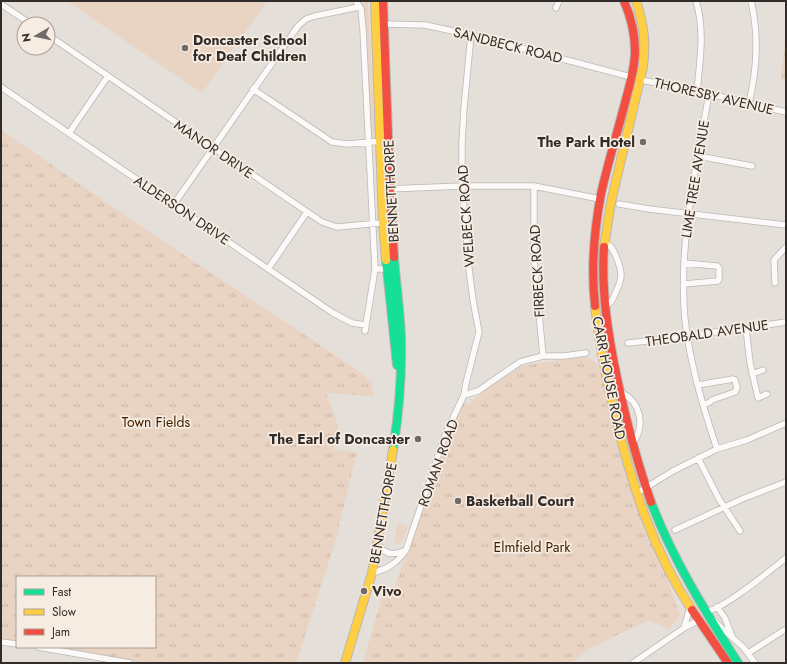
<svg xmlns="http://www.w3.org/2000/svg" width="787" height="664" font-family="Jost,sans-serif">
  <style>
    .grass { fill: #e9d3c2 }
    .park { fill: url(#park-tufts) }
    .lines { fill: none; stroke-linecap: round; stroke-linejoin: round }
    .street-casing { stroke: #bcb7b4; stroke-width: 7 }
    .fast-casing { stroke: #bcb7b4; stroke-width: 10 }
    .slow-casing { stroke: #bcb7b4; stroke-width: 10 }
    .jam-casing { stroke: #bcb7b4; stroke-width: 10 }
    .street { stroke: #fbfaf9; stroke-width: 5.5 }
    .fast { stroke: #16e098; stroke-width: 8 }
    .slow { stroke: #ffcf43; stroke-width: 8 }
    .jam { stroke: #f24e42; stroke-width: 8 }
    .poi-dot { fill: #706b67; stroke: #f7ece2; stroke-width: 1.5 }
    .labels { text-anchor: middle; stroke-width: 3.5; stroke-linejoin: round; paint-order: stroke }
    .poi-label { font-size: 14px; font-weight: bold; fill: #312c29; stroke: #f7ece2; text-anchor: start }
    .street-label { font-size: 14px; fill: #312c29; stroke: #f7ece2 }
    .park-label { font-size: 14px; fill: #422100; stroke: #f7ece2 }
  </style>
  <defs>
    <pattern id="park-tufts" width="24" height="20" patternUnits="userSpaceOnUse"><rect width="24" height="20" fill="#e9d3c2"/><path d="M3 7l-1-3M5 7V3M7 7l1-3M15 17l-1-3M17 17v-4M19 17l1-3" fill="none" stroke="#c8b5a7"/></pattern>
  </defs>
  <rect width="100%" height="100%" fill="#e5dfda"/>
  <path class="grass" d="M 67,1 L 267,1 L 202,93 Z
    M 358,1 L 368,1 L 375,133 L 374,137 L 370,138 Z
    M 398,523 L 408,526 L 401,544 L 394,543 Z"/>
  <path class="park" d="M 786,26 L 786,82 L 781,80 Z
    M 1,130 L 151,233 L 353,367 L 372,383 L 373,396 L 326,393 L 338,425 L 333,449 L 357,453 L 334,546 L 296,663 L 130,663 L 35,647 L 155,647 L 155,577 L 17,577 L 17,644 L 1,642 Z
    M 587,357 L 596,363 L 609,389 L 636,489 L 680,615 L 669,629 L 649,620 L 590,648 L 572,663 L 363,663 L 384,589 L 395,587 L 439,457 L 456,413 L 462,401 L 469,405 L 477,397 L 519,367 L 557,360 Z"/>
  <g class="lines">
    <g class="street-casing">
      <path id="street" d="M 356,1 L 361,9 L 363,30 L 375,269 L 365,331
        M 696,1 C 705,30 700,61 697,91
        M 1,4 L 31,24
        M 556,8 L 559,1
        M 384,24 L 425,25 L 471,35 L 631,77
        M 48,35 L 322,222 L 337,227 L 392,222
        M 641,80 L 697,91 L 786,112
        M 1,87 L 333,313 L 352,323 L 366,325
        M 253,89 L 332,142 L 347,144 L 383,141
        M 709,94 C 696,168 678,244 685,320 C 690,364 703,407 717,449
        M 749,103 C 757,70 759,35 751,1
        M 69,133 L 108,76
        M 698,156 L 752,166
        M 534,186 L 534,261 L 543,356
        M 388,189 L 462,186 L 534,186 L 600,199
        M 174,204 L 298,26 L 306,19 L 315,16 L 359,7
        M 619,204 L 649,209 L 786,225
        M 604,243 C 606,244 608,244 610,246 C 615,251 621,268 621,275 C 621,282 618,288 615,294 C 613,299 611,304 605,305
        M 684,263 L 717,266 L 719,268 L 719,279 L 718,281 L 684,284
        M 268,269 L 307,212
        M 375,269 L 387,269
        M 775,283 L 774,260 L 786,247
        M 746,328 L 750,363 L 758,398 L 767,394
        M 628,343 L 687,337 L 732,329 L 746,328 L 786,322
        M 752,374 L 763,370
        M 698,385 L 733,379 L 735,380 L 737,388 L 735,392 L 712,400 L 710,402 L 703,405
        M 620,392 C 641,401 646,427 632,444
        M 464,395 L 466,383 L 479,332 L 473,300 L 469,269 L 462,186 L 462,143 L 464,108 L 471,35
        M 698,458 L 719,499 L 740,531
        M 637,493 L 673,471 L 717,449 L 747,440 L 786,423
        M 675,530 L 742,499 L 786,482
        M 377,543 C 385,555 393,556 406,550
        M 372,573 C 388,569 397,563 406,550 L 445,435 L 464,395 L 478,391 L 520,362 L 543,356 L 564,356 L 586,353
        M 717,607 L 725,618 L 732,636
        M 705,611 C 719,613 772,569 786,558
        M 713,620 L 744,648 L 755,663
        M 684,628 L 690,607
        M 1,642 L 17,644
        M 38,647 L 130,663
        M 749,654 L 750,652 L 786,629
        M 633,663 L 684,628 L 699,620"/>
    </g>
    <g class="fast-casing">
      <path id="fast" d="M 386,260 L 397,365
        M 393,450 C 399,413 402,374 401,337 C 400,310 396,284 394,257
        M 651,502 C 673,560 705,611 738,663"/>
    </g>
    <g class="slow-casing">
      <path id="slow" d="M 375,1 L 383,223 L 386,260
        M 604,247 L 611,202 L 643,67 C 646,42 644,25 636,1
        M 595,306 C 599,343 606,378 615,414 C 631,483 653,551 692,610
        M 345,663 L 372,573 L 393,450"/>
    </g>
    <g class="jam-casing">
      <path id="jam" d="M 383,1 L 390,189 L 394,257
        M 604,247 C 601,291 608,335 617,378 C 626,420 637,462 651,502
        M 595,306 C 591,269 594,231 601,194 C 608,162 618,131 626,99 C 630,84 635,68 635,51 C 635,34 631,17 624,1
        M 692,610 L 728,663"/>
    </g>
    <use href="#street" class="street"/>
    <use href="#fast" class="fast"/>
    <use href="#slow" class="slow"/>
    <use href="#jam" class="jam"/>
  </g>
  <g class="poi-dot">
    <circle cx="185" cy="48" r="4"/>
    <circle cx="643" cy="142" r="4"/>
    <circle cx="418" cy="439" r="4"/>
    <circle cx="458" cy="501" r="4"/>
    <circle cx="364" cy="591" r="4"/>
  </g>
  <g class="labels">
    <g class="poi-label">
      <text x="193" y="45">Doncaster School<tspan x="193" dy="16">for Deaf Children</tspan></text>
      <text x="635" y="147" text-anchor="end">The Park Hotel</text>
      <text x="410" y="444" text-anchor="end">The Earl of Doncaster</text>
      <text x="466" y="506">Basketball Court</text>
      <text x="372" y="596">Vivo</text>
    </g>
    <g class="street-label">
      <text transform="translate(508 45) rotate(14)" y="5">SANDBECK ROAD</text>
      <text transform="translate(714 96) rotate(13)" y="5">THORESBY AVENUE</text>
      <text transform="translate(214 149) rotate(34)" y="5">MANOR DRIVE</text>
      <text transform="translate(695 179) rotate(-81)" y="5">LIME TREE AVENUE</text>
      <text transform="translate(391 191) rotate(-93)" y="5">BENNETTHORPE</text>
      <text transform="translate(182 210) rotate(34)" y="5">ALDERSON DRIVE</text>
      <text transform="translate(466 216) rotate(-94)" y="5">WELBECK ROAD</text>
      <text transform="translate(537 271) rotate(-93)" y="5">FIRBECK ROAD</text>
      <text transform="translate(707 333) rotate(-8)" y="5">THEOBALD AVENUE</text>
      <text transform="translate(609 378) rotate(79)" y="5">CARR HOUSE ROAD</text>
      <text transform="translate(438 463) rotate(-70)" y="5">ROMAN ROAD</text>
      <text transform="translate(383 513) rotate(-80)" y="5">BENNETTHORPE</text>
    </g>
    <g class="park-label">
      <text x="156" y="427">Town Fields</text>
      <text x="532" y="552">Elmfield Park</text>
    </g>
  </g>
  <rect width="787" height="664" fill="none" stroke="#312c29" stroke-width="4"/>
  <rect x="16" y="576" width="140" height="72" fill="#f7ece2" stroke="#a89f98"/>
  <rect x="24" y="589" width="20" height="6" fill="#16e098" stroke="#a89f98"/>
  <text x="52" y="596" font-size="12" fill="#312c29">Fast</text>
  <rect x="24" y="609" width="20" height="6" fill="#ffcf43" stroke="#a89f98"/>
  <text x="52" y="616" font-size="12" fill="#312c29">Slow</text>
  <rect x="24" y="629" width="20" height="6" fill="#f24e42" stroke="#a89f98"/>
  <text x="52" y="636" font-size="12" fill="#312c29">Jam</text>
  <g transform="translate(36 36) rotate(261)"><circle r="19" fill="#f7ece2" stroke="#a89f98"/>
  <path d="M0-3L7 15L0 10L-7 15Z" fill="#706b67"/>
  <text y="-6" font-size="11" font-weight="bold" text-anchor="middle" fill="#312c29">N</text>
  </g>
</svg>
